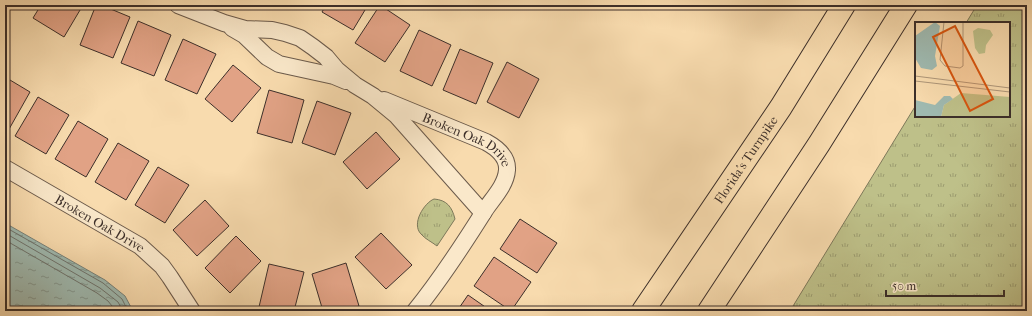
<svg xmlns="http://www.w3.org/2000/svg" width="1032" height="316" font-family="'IM FELL French Canon',serif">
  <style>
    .grass { fill: url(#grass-tufts); stroke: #7d785a }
    .water { fill: url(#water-ripples); stroke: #77827b }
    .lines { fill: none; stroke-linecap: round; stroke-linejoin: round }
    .shore { stroke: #6e746e; stroke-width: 1 }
    .building { fill: #e1a285; stroke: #3c2f2a }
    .street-casing { stroke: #6b5a4b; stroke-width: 18 }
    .highway-casing { stroke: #3c2f2a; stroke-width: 24 }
    .street { stroke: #fae8ca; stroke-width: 16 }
    .highway { stroke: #f8dbae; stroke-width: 22 }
    .labels { text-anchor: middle; stroke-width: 3.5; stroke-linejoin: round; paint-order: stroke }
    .street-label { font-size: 13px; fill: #3c2f2a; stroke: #fae8ca }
    .inset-road { fill: none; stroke: #ad9679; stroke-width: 1 }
    .view { fill: #d7550f; fill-opacity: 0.15; stroke: #d7550f; stroke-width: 2 }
    .inset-edge { fill: none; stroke: #3c2f2a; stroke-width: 2 }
  </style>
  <defs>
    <pattern id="grass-tufts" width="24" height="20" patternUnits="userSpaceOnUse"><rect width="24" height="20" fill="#bec089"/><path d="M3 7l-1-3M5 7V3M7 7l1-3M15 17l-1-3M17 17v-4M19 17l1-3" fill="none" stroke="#9c9c70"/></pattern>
    <pattern id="water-ripples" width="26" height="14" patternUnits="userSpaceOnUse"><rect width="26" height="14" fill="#9fbab1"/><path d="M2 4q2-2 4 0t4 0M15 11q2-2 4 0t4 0" fill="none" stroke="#839890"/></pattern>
  </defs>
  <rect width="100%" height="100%" fill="#f8dbae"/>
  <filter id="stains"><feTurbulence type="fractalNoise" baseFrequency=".005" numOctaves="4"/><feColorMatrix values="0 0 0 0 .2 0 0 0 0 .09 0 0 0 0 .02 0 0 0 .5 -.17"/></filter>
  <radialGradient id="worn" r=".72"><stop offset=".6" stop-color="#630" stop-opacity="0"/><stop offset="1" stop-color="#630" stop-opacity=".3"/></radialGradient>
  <path class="grass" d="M 977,5 L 1027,5 L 1027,311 L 790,311 L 916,105 L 916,116 L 1009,116 L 1009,23 L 966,23 Z
    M 434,199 C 447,200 452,207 455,219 L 437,246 C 432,242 425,239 421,234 C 411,224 424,203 434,199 Z"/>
  <path class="water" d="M 5,223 L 105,280 L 125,296 L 133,311 L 5,311 Z"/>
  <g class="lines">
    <path class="shore" d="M 5,227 L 103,283 L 122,299 L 128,311
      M 5,233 L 100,288 L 118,302 L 123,311
      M 5,240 L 97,293 L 108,301 L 116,311"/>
  </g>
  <path class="building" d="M 41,5 L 83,5 L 64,37 L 33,18 Z
    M 96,5 L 101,5 L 130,17 L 113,58 L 80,45 Z
    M 326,5 L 368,5 L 353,30 L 322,12 Z
    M 380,5 L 410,25 L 385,62 L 355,43 Z
    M 138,21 L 171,35 L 154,76 L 121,63 Z
    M 419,30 L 451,45 L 432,86 L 400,71 Z
    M 183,39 L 216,54 L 197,94 L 165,80 Z
    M 460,49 L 493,63 L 476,104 L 443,90 Z
    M 507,62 L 539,79 L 519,118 L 487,102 Z
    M 233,65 L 261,88 L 232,122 L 205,99 Z
    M 5,77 L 30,92 L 8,131 L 5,129 Z
    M 269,90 L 304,100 L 292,143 L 257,133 Z
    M 38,97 L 69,115 L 46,154 L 15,136 Z
    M 317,101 L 351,113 L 335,155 L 302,143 Z
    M 78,121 L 108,139 L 86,177 L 55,159 Z
    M 376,132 L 400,159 L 367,189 L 343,162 Z
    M 118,143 L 149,161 L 126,200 L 95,182 Z
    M 158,167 L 189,185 L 165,223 L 135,205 Z
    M 205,200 L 229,226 L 197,256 L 173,230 Z
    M 520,219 L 557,243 L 537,273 L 500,249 Z
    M 381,233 L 412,265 L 386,289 L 355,257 Z
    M 236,236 L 261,261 L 230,293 L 205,268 Z
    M 494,257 L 531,282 L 511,311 L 474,286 Z
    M 346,263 L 359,306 L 342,311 L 323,311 L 312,274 Z
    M 269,264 L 304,272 L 294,311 L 274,311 L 259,307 Z
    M 468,295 L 491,311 L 457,311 Z"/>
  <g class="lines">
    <g class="street-casing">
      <g id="street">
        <path d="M 178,5 L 224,23 L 245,29 L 272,30 L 285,33 L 300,38 L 313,47 L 326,57 L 337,70 L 355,85 L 373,96 L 396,115 L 483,213"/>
        <path d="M 232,28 L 244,35 L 267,57 L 279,64 L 334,76 L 346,81"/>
        <path id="s1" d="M 384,100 L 486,142 C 497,148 508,157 507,170 C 506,185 493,198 485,210 C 463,245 441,279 415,311"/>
        <path id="s2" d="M 5,168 L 140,246 L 162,266 L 170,277 L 192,311"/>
      </g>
    </g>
    <g class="highway-casing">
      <g id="highway">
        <path id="s3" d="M 643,311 L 781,107 L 844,5"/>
        <path d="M 709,311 L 819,144 L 906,5"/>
      </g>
    </g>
    <use href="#street" class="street"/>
    <use href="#highway" class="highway"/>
  </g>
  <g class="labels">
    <g class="street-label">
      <text dy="5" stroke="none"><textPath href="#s1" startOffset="93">Broken Oak Drive</textPath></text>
      <text dy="5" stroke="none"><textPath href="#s3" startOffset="183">Florida's Turnpike</textPath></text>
      <text dy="5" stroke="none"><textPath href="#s2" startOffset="110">Broken Oak Drive</textPath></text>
    </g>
  </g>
  <g transform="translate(915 22)">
    <rect width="95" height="95" fill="#f8dbae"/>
    <path d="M 46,71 L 95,75 L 95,95 L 26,95 L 29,83 Z" fill="#bec089"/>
    <path d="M 63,6 L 75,8 L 78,13 L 71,23 L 70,31 L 64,32 L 60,26 L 58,9 Z" fill="#bec089"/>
    <path d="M 20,0 L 25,4 L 20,34 L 22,44 L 17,48 L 6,46 L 0,36 L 0,14 ZM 29,74 L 35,74 L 38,77 L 29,83 L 26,95 L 0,95 L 0,78 L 20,83 Z" fill="#9fbab1"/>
    <path class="inset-road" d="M 29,0 L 25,38 L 30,44 L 45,46 L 48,44 L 48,0M 0,54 L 95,66M 0,59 L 95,70"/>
    <path class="view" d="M 40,4 L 78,77 L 55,89 L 18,15 Z"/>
    <rect width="95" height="95" class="inset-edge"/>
  </g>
  <rect width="1032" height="316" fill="none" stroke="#f8dbae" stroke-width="20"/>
  <rect x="6" y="6" width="1020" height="304" fill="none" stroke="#3c2f2a" stroke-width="2"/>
  <rect x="10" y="10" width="1012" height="296" fill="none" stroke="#3c2f2a"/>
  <path d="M886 290v6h118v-6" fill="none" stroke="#3c2f2a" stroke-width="2"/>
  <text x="892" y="290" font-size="12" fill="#3c2f2a" stroke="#fae8ca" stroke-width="3" paint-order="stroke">50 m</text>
  <rect width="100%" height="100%" filter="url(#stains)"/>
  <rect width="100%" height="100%" fill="url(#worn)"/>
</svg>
